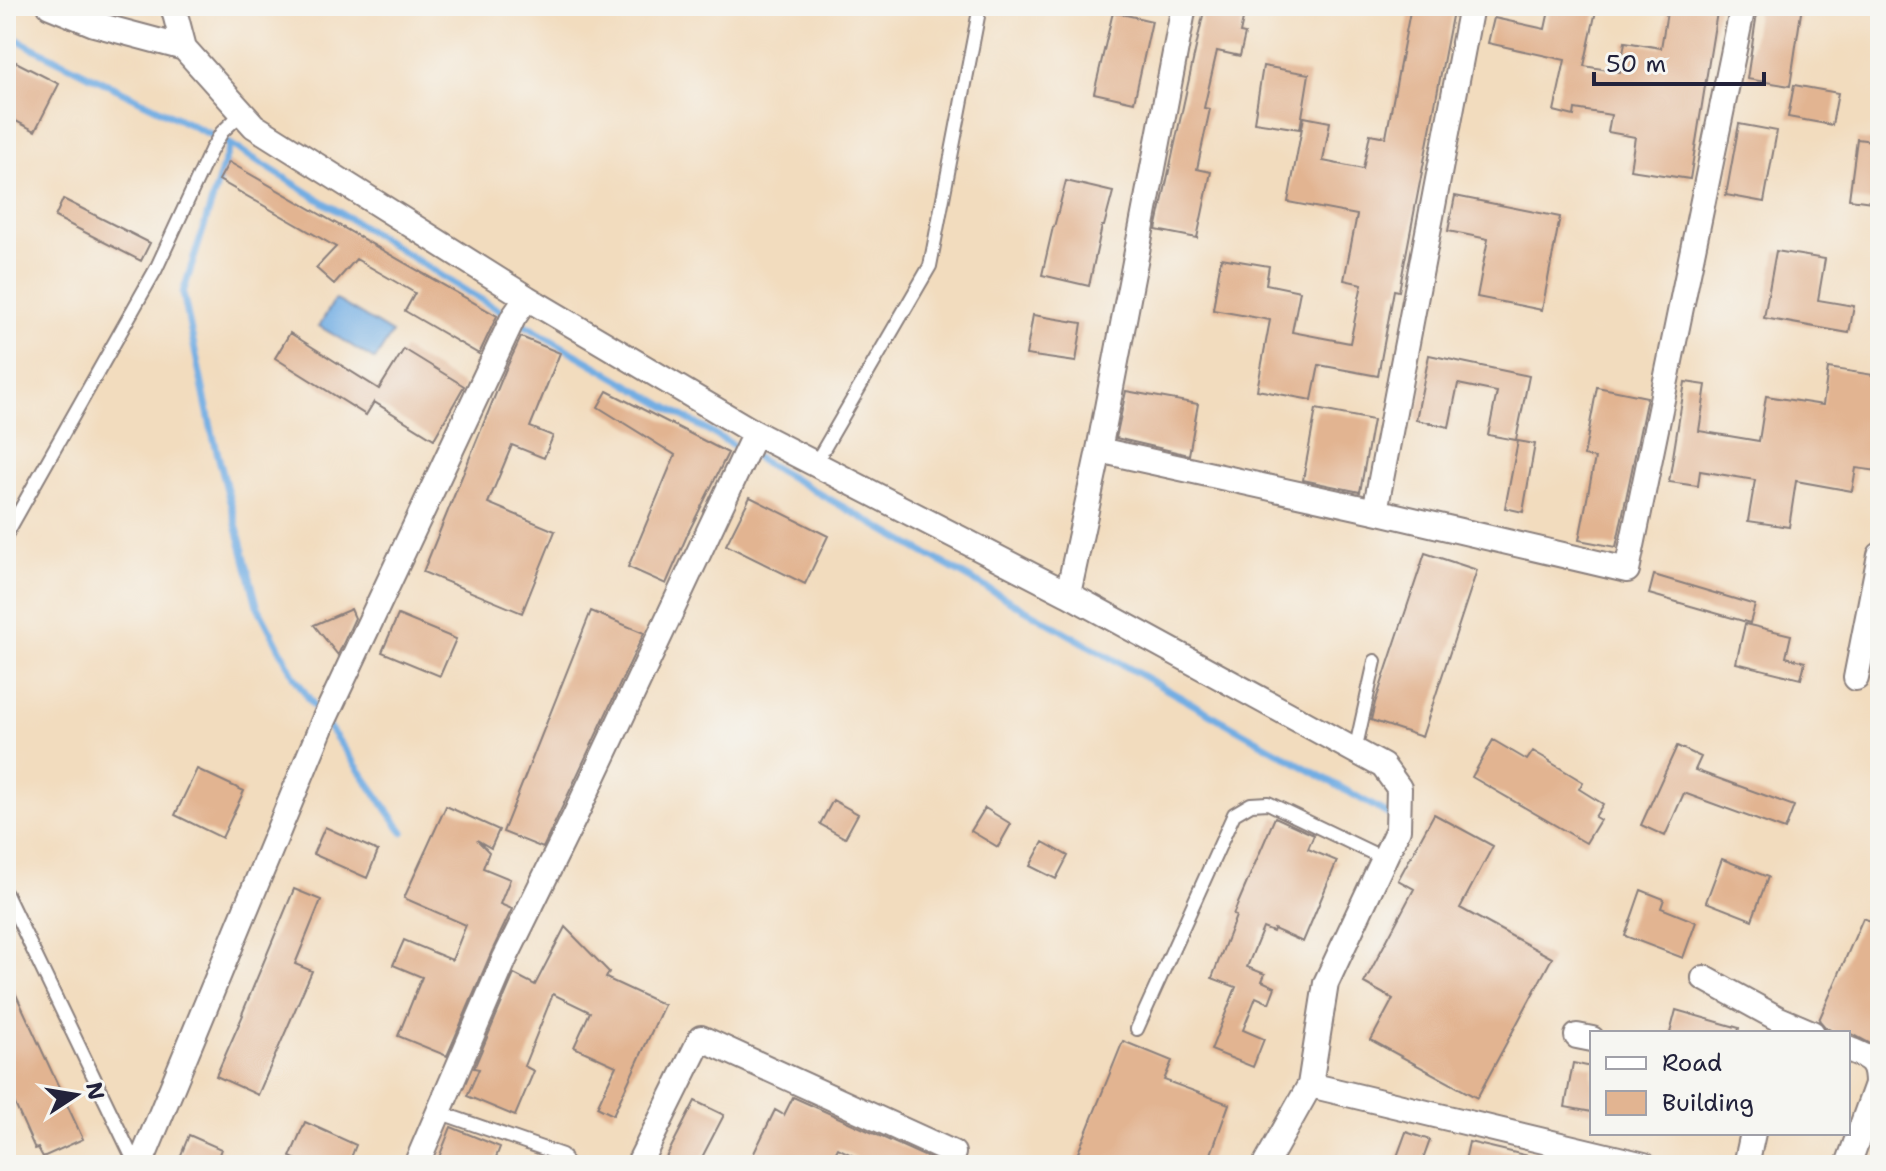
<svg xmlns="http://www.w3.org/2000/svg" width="1886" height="1171" font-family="'Shantell Sans',sans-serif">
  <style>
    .water { fill: #72ade3; stroke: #4a688f; stroke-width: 2 }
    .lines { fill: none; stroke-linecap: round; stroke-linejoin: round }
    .stream { stroke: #72ade3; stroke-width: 7 }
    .building { fill: #e2b491 }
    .service-casing { stroke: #8a7f7c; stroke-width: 16 }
    .minor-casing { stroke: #8a7f7c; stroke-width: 28 }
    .service { stroke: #fff; stroke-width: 12 }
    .minor { stroke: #fff; stroke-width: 24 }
  </style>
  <rect width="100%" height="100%" fill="#f6f6f2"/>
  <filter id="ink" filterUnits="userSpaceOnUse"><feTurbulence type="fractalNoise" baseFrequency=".0125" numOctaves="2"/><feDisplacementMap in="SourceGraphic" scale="16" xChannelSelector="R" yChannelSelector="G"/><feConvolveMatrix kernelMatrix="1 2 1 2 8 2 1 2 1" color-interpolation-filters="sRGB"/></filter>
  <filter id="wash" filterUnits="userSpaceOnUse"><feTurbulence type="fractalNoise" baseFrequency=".006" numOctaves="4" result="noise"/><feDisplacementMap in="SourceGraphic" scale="32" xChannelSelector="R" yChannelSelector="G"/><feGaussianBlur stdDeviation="1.8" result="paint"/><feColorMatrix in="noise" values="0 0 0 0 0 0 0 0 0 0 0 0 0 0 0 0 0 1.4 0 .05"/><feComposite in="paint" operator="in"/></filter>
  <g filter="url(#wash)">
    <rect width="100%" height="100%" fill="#f2dcbe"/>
    <path class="water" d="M 335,299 L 392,333 L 375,360 L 319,326 Z"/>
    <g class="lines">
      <path class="stream" d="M 6,33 L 31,47 L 230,144 L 466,291 L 712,433 L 1393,817
        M 230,144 L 183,293 L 212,432 L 257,605 L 295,678 L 321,716
        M 328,726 L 403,832"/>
    </g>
    <g id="blocks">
      <path class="building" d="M 1205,6 L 1246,6 L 1240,33 L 1245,34 L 1240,56 L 1217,51 L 1204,108 L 1210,109 L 1197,169 L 1211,172 L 1197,238 L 1156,230 Z
        M 1411,6 L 1454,6 L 1399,291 L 1394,290 L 1378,376 L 1319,365 L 1312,400 L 1257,390 L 1270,320 L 1213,310 L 1221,258 L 1269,266 L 1266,284 L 1300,291 L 1292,332 L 1350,343 L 1362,284 L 1344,280 L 1357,215 L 1288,202 L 1304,117 L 1330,122 L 1323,161 L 1363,169 L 1370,134 L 1386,137 Z
        M 1550,6 L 1597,6 L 1584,66 L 1620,72 L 1625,42 L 1661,48 L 1668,6 L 1718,6 L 1690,179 L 1630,170 L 1635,137 L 1608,132 L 1611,115 L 1575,109 L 1574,116 L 1554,111 L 1565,60 L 1488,43 L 1494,18 L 1545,29 Z
        M 1758,6 L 1802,6 L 1790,86 L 1747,79 Z
        M 1113,12 L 1152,21 L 1134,102 L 1094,93 Z
        M 6,57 L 59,84 L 35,131 L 6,116 Z
        M 1263,66 L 1309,74 L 1300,129 L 1254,122 Z
        M 1794,85 L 1838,93 L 1832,125 L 1788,117 Z
        M 1739,124 L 1777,131 L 1764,202 L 1726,195 Z
        M 1857,139 L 1880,142 L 1880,203 L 1849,199 Z
        M 229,162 L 497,316 L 479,354 L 405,311 L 415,293 L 356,259 L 334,284 L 316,268 L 336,247 L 219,180 Z
        M 1066,181 L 1113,192 L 1104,226 L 1102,226 L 1089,286 L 1042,275 L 1053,227 L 1054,227 Z
        M 1455,196 L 1560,217 L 1542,310 L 1477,297 L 1488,239 L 1448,231 Z
        M 63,199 L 150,243 L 141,261 L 55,217 Z
        M 1776,251 L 1825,259 L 1818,300 L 1854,306 L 1849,333 L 1764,318 Z
        M 1033,315 L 1082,323 L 1076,362 L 1026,355 Z
        M 290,333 L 379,389 L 404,349 L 464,386 L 434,439 L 374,402 L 366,415 L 275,358 Z
        M 521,337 L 560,353 L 530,427 L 553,436 L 544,458 L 512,445 L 488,503 L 555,531 L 522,613 L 423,572 L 505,371 Z
        M 1429,355 L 1529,376 L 1516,440 L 1488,435 L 1497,392 L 1458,384 L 1449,427 L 1416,420 Z
        M 1828,368 L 1880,376 L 1880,460 L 1878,471 L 1856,468 L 1852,491 L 1796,481 L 1789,527 L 1748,521 L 1755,480 L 1700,471 L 1698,486 L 1669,482 L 1685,382 L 1706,385 L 1699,431 L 1759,441 L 1766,396 L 1823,405 Z
        M 1597,387 L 1647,397 L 1616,547 L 1579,540 L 1595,458 L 1584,456 Z
        M 607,391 L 728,453 L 689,531 L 666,584 L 628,567 L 675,455 L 598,407 Z
        M 1126,391 L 1198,404 L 1189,455 L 1116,438 Z
        M 1316,409 L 1373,420 L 1360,492 L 1303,480 Z
        M 1518,441 L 1535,444 L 1523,512 L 1505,508 Z
        M 750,497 L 828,536 L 805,584 L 726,545 Z
        M 1425,553 L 1477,570 L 1422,737 L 1371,720 L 1375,703 Z
        M 1654,575 L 1755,605 L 1750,623 L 1649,594 Z
        M 351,609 L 355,618 L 338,655 L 314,625 Z
        M 591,611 L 644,633 L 543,848 L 503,832 Z
        M 398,615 L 456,639 L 440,676 L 382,652 Z
        M 1745,624 L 1791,635 L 1786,657 L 1805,662 L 1801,679 L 1736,663 Z
        M 1493,740 L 1527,760 L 1533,751 L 1550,761 L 1550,762 L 1583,782 L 1579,789 L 1603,804 L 1595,817 L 1600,820 L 1586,843 L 1472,777 Z
        M 1677,746 L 1701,757 L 1695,770 L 1794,806 L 1785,830 L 1684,793 L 1665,836 L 1641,825 Z
        M 197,769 L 244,791 L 222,838 L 175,815 Z
        M 833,800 L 858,814 L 845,838 L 820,824 Z
        M 446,806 L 499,830 L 491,848 L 477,840 L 489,852 L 483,868 L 510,879 L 500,904 L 512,909 L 492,951 L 447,1056 L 398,1036 L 422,977 L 393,965 L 404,940 L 452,960 L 466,925 L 404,898 Z
        M 985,808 L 1011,824 L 998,847 L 971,831 Z
        M 1434,814 L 1493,846 L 1460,908 L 1552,958 L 1477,1098 L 1371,1040 L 1393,999 L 1364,983 L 1414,889 L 1398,880 Z
        M 1275,817 L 1314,835 L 1308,849 L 1337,861 L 1303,942 L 1274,929 L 1273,932 L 1263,928 L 1247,967 L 1265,974 L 1262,981 L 1275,987 L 1269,1003 L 1256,997 L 1243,1030 L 1264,1039 L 1253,1067 L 1211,1050 L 1236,987 L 1212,978 L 1236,916 L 1233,915 Z
        M 325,827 L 378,851 L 367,878 L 313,854 Z
        M 1043,842 L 1068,856 L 1056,879 L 1030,866 Z
        M 1722,859 L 1768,877 L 1752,920 L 1706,902 Z
        M 294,889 L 321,900 L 295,964 L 312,971 L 258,1095 L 216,1076 L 243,1015 L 242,1014 Z
        M 1641,890 L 1664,899 L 1661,908 L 1696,922 L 1683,958 L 1625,936 Z
        M 1863,918 L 1880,925 L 1880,1049 L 1854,1035 L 1848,1033 L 1837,1033 L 1826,1028 L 1819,1020 Z
        M 565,927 L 609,972 L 606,978 L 664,1005 L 613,1115 L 597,1107 L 616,1066 L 574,1047 L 590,1012 L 553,994 L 524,1066 L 534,1071 L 515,1116 L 467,1096 L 479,1069 L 474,1068 L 514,974 L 535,985 Z
        M 6,973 L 83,1139 L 43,1157 L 38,1148 L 35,1149 L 6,1084 Z
        M 1676,1010 L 1739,1028 L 1738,1033 L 1670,1033 Z
        M 1123,1041 L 1172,1061 L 1164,1080 L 1229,1104 L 1207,1165 L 1073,1165 Z
        M 1573,1063 L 1592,1067 L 1592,1112 L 1565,1107 Z
        M 793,1097 L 933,1160 L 932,1165 L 871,1165 L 838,1148 L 829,1165 L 773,1165 L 753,1155 L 775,1110 L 784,1115 Z
        M 695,1101 L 724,1115 L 698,1165 L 662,1165 Z
        M 305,1122 L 356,1145 L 348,1165 L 308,1165 L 290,1157 Z
        M 451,1127 L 500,1147 L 493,1165 L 436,1165 Z
        M 1406,1132 L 1430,1140 L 1421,1165 L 1394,1165 Z
        M 189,1135 L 221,1149 L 215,1165 L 177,1165 Z
        M 1469,1142 L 1537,1158 L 1536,1165 L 1464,1165 Z"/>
    </g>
  </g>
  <g filter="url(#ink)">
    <use href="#blocks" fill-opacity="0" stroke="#8a7f7c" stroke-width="2"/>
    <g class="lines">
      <g class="service-casing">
        <path id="service" d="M 815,464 L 930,266 L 980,6
          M 6,535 L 156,269 L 211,150 L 222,132 L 242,113
          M 1355,751 L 1375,661
          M 6,894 L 136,1165
          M 1137,1029 L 1234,814 L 1251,804 L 1268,803 L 1385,859
          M 438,1112 L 562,1155 L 567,1165"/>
      </g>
      <g class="minor-casing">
        <path id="minor" d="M 50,6 L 94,24 L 184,48
          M 173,6 L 184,48 L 254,126 L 527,298 L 755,433 L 1068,594 L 1383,766 L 1399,788 L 1398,829 L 1326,983 L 1310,1085
          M 1099,450 L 1375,511 L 1627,570 L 1743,6
          M 1375,511 L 1471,6
          M 1068,594 L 1099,450 L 1184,6
          M 1856,678 L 1880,555
          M 1704,978 L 1777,1018 L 1812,1033
          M 1577,1036 L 1592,1039
          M 140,1165 L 324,720 L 513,318 L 527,298
          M 416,1165 L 505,958 L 574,818 L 755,433
          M 638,1165 L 701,1038 L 953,1153 L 947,1165
          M 1265,1165 L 1310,1085 L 1644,1165
          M 1746,1165 L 1753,1133
          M 1848,1165 L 1877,1084 C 1877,1059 1869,1058 1848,1049"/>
      </g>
      <use href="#service" class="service"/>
      <use href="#minor" class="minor"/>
    </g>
  </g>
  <rect width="1886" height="1171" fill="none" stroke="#f6f6f2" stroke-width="32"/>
  <rect x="1590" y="1031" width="260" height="104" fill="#f6f6f2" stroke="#a1a1a9" stroke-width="2"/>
  <rect x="1606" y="1057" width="40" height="12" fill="#ffffff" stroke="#a1a1a9" stroke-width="2"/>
  <text x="1662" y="1071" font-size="24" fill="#22223b">Road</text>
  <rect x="1606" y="1091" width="40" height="24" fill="#e2b491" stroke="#a1a1a9" stroke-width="2"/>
  <text x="1662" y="1111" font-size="24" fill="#22223b">Building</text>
  <g transform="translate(76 1095) rotate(78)" stroke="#f6f6f2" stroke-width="6" paint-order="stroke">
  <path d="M0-6L14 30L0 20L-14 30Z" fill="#22223b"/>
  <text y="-12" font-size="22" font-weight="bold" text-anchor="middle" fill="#22223b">N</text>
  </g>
  <path d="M1594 72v12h170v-12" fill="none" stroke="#22223b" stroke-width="4"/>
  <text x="1606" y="72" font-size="24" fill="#22223b" stroke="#f6f6f2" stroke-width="6" paint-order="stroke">50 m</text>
</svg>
